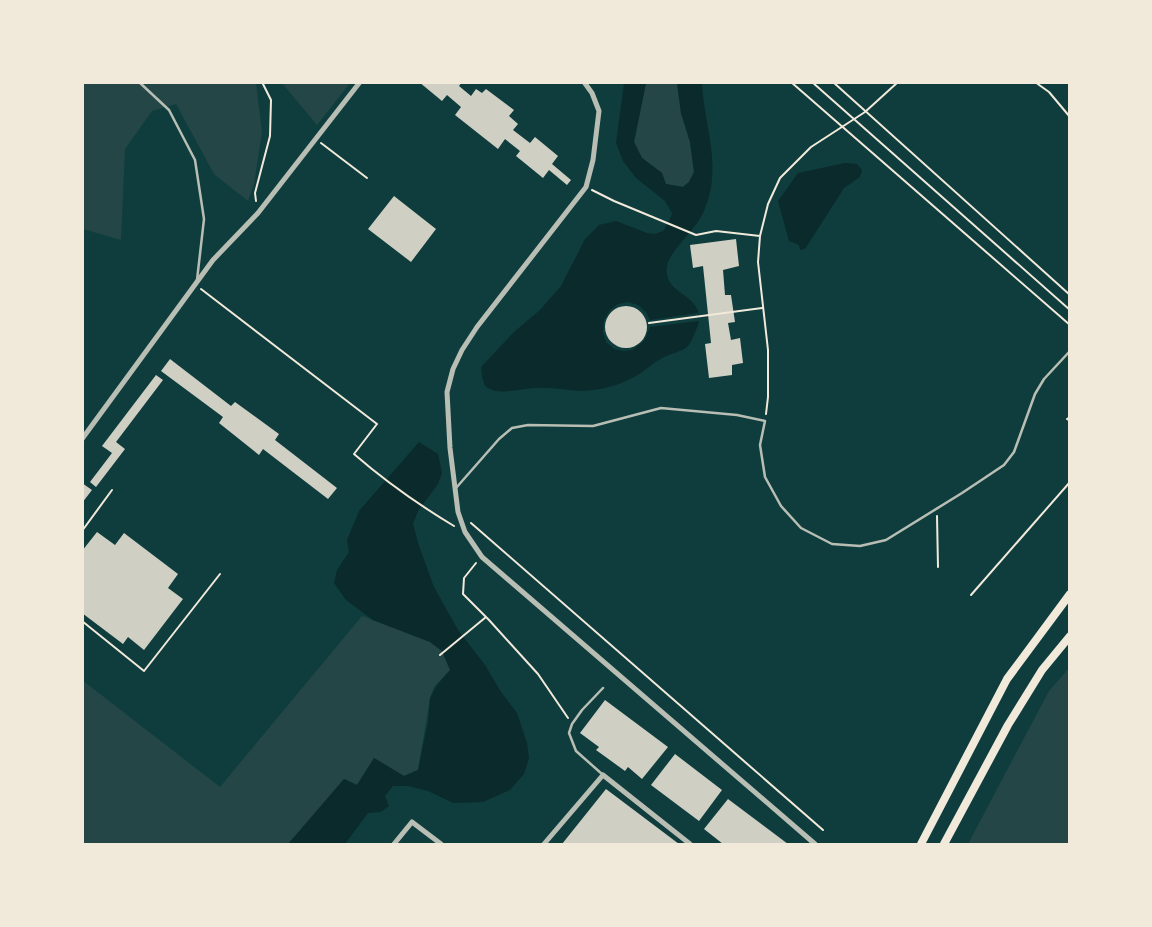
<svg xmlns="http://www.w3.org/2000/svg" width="1152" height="927" font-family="Commissioner,sans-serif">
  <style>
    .green { fill: #244646 }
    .water { fill: #0a2a2b }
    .pier { fill: #0f3d3e }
    .building { fill: #cfcfc3 }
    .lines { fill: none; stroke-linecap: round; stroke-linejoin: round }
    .path { stroke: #f1e9da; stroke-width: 2 }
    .service { stroke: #b8beb3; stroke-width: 2.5 }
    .minor { stroke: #b8beb3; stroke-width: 5 }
    .primary { stroke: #f1e9da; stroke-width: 8 }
  </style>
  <rect width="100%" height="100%" fill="#0f3d3e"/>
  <path class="green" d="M 82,83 L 256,83 L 262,132 L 254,184 L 248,201 L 214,174 L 176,104 L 152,111 L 125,149 L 121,240 L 83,229 Z
    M 282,83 L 350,83 L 317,125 Z
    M 646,83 L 677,83 L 681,113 L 690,142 L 694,172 L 689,182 L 683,187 L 665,184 L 662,173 L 642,158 L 634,142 Z
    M 362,616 L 430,642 L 442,651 L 450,670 L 434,687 L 430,698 L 418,770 L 404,776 L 374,758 L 357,785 L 344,779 L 289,844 L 83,844 L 82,680 L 220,787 Z
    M 1069,668 L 1069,844 L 968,844 L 1049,691 Z"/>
  <path class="water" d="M 624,83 L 646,83 L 634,142 L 642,158 L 662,173 L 666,184 L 683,187 L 689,182 L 694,172 L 690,142 L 681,113 L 677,83 L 702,83 C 704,128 724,167 703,213 C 695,231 670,250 667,266 C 662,295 702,293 699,321 C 699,324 697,328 695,332 C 688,354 680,349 662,358 C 651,364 642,374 630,379 C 615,387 596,391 579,391 C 565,390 551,387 537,388 C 526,388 505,393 495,391 C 492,390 488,388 485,386 L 482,377 L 481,367 L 514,332 L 540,310 L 561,286 L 585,239 L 599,225 L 616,221 L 647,233 L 655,234 L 663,231 L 670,219 L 672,213 L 665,201 L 636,178 L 623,161 L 616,143 Z
    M 845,163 L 857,164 L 862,170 L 860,177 L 844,188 L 805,249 L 800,250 L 799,245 L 789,241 L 778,201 L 798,173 Z
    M 419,442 L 438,454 L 442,473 L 438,484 L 418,511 L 413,524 L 419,546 L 434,587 L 458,630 L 485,665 L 501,692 L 517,713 L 527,743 L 529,758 L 524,774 L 510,790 L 483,802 L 453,803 L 428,791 L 408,786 L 393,786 L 385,796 L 389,806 L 381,812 L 368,813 L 345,844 L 288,844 L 344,779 L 357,785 L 374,758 L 404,776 L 418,770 L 428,721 L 430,698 L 437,685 L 450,670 L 442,651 L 430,642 L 373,620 L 346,600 L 334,583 L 337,570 L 349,552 L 347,540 L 359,511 Z"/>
  <path class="pier" d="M 628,302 L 638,305 L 646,312 L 650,320 L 698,313 L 699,321 L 650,327 L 644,341 L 632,350 L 624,351 L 614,349 L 606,342 L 603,332 L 604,320 L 610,310 L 618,304 Z"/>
  <path class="building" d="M 419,82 L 462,82 L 459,86 L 471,96 L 476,89 L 482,93 L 486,89 L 514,110 L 509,116 L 518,124 L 513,130 L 530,143 L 535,137 L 558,156 L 552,164 L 571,180 L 567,185 L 549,170 L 543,178 L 516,156 L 520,151 L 505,139 L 498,149 L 455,115 L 461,107 L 447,95 L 442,101 Z
    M 394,196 L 436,229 L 411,262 L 368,229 Z
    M 736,239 L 739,266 L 723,270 L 725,295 L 731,295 L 735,322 L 728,323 L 731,340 L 740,338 L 743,363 L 732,365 L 732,375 L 709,378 L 705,344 L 711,343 L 703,266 L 693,268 L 690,245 Z
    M605 327a21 21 0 1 1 42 0a21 21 0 1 1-42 0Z
    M 170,359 L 231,406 L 235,402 L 279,434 L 275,440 L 337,488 L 328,499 L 263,449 L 259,455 L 219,423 L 223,417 L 161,371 Z
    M 156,375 L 163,380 L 116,442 L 125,449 L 96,487 L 90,482 L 112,453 L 102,446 Z
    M 82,483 L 92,490 L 82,503 Z
    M 97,532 L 115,545 L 124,533 L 178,574 L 168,588 L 183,599 L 144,650 L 128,637 L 123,644 L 82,613 L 82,551 Z
    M 605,700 L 668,747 L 642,779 L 628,767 L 625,771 L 596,750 L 599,747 L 580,733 Z
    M 675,754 L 722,790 L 699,821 L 651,785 Z
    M 606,789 L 679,844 L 562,844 Z
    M 728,799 L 788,844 L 723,844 L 704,829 Z"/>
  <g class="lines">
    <path class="path" d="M 791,82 L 1070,325
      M 812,82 L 1070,310
      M 833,82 L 1070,295
      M 1035,82 L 1049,92 L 1070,117
      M 321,143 L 367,178
      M 592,190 L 614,201 L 696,235 L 716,231 L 760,236
      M 256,201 L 255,193 L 270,136 L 271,100 L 262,82
      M 201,289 L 377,424 L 354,454 C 385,481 419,505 454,526
      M 649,323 L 762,308
      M 766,414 L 768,397 L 768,350 L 758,262 L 760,236 L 768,204 L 780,178 L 811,147 L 865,112 L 898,82
      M 1070,417 L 1067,419 L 1070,421
      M 937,516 L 938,567
      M 471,523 L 823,830
      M 82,531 L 112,490
      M 476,563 L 464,578 L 463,594 L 489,620 L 538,674 L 568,718
      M 971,595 L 1070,482
      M 82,621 L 144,671 L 220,574
      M 440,655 L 486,617"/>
    <path class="service" d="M 139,82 L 169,110 L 195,160 L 204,219 L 197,280
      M 456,488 L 499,439 L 512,428 L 528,425 L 593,426 L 661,408 L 737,415 L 765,421 L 760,445 L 765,477 L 781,506 L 801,528 L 832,544 L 860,546 L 886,540 L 962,493 L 1004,465 L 1014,452 L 1035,394 L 1044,379 L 1070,351
      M 602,774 L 576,751 L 569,733 L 572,724 L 582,710 L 603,688"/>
    <path class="minor" d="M 584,82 L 592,93 L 599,111 L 593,160 L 586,187 L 477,327 L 462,350 L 453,369 L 447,392 L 450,448 L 458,512 L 465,532 L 482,557 L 815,844
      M 82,439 L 213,260 L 258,213 L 360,82
      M 394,844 L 412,822 L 441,844
      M 544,844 L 603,775 L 690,844"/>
    <path class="primary" d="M 921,844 L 1007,679 L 1070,594
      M 944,844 L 1008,725 L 1042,670 L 1070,636"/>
  </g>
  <rect width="1152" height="927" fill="none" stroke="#f1e9da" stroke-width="168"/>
</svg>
